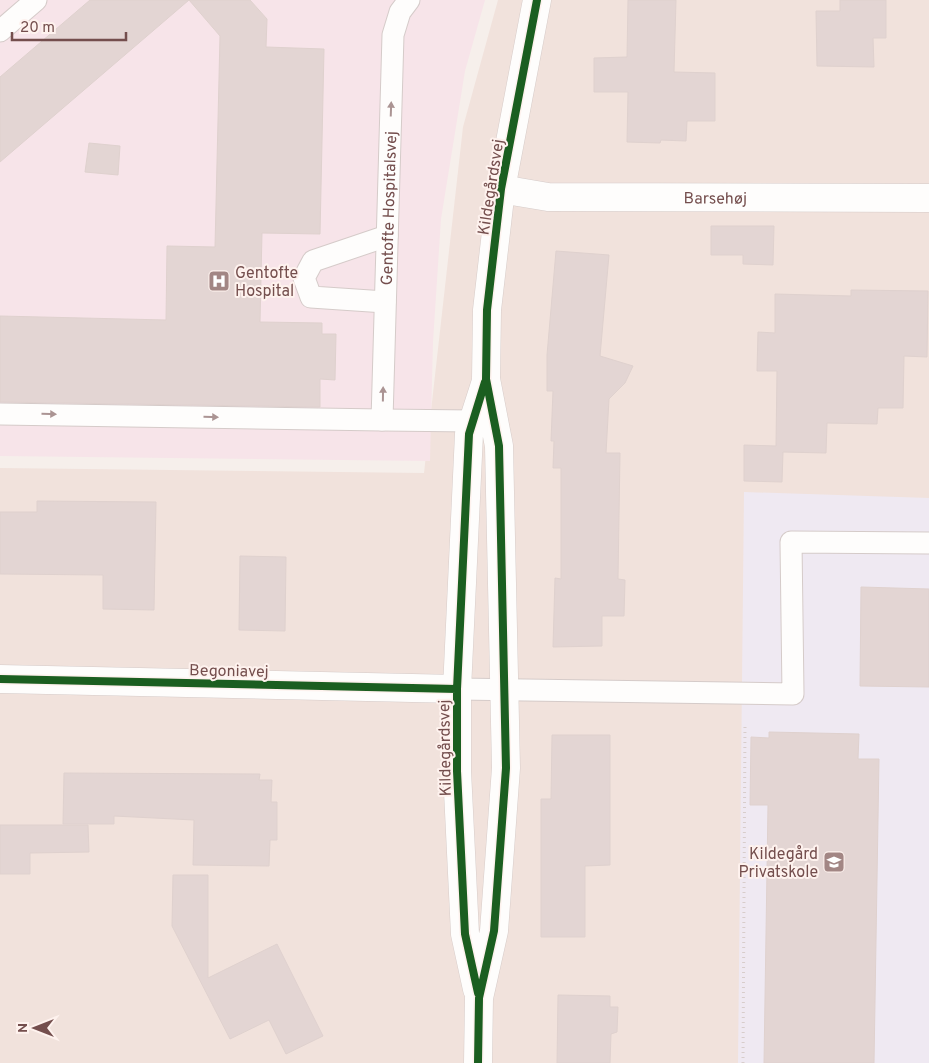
<svg xmlns="http://www.w3.org/2000/svg" width="929" height="1063" font-family="Overpass,sans-serif">
  <style>
    .residential { fill: #f1e2dc }
    .education { fill: #efe9f2 }
    .medical { fill: #f7e4e9 }
    .building { fill: #e3d5d3; stroke: #dfd1ce }
    .lines { fill: none; stroke-linecap: round; stroke-linejoin: round }
    .lane-casing { stroke: #d5cbc9; stroke-width: 23 }
    .street-casing { stroke: #d5cbc9; stroke-width: 29 }
    .secondary-casing { stroke: #d7ccc9; stroke-width: 29 }
    .path { stroke: #d8cdcb; stroke-width: 3; stroke-dasharray: 1 4; stroke-linecap: butt }
    .lane { stroke: #fefdfc; stroke-width: 21 }
    .street { stroke: #fefdfc; stroke-width: 28 }
    .secondary { stroke: #fefdfc; stroke-width: 28 }
    .cycleway-casing { stroke: #fef2ee; stroke-width: 11 }
    .cycleway { stroke: #1b5e20; stroke-width: 8 }
    .oneway { fill: #ab9493 }
    .labels { text-anchor: middle; stroke-width: 4; stroke-linejoin: round; paint-order: stroke }
    .street-label { font-size: 16px; fill: #744e4d; stroke: #fef2ee }
    .poi-label { font-size: 16px; fill: #744e4d; stroke: #fef2ee; text-anchor: start }
  </style>
  <rect width="100%" height="100%" fill="#f6efeb"/>
  <path class="residential" d="M 498,0 L 929,0 L 929,1063 L 0,1063 L 0,468 L 424,473 L 463,127 Z"/>
  <path class="education" d="M 744,492 L 929,498 L 929,1063 L 738,1063 Z"/>
  <path class="medical" d="M 0,0 L 485,0 L 465,71 L 441,219 L 433,342 L 430,461 L 0,456 Z"/>
  <path class="building" d="M 90,0 L 250,0 L 267,19 L 266,47 L 324,49 L 320,234 L 262,233 L 260,322 L 322,323 L 322,334 L 336,334 L 335,380 L 320,379 L 320,407 L 0,402 L 0,316 L 166,320 L 167,246 L 215,247 L 220,36 L 189,0 L 0,162 L 0,77 Z
    M 628,0 L 676,0 L 674,72 L 715,73 L 715,121 L 687,121 L 686,141 L 661,140 L 660,143 L 627,142 L 628,92 L 594,92 L 594,58 L 627,57 Z
    M 840,0 L 886,0 L 886,38 L 873,38 L 874,67 L 817,66 L 816,11 L 840,11 Z
    M 89,143 L 120,146 L 118,175 L 85,172 Z
    M 711,226 L 774,226 L 773,265 L 743,264 L 743,255 L 711,255 Z
    M 556,251 L 609,255 L 600,356 L 633,366 L 625,383 L 609,399 L 606,453 L 620,453 L 618,579 L 625,580 L 624,616 L 602,616 L 602,646 L 553,647 L 555,578 L 561,579 L 561,468 L 553,468 L 554,441 L 551,441 L 553,391 L 547,391 L 547,355 Z
    M 851,290 L 928,291 L 927,357 L 904,356 L 903,408 L 878,408 L 877,424 L 827,423 L 826,453 L 783,452 L 782,482 L 744,481 L 744,445 L 776,446 L 777,371 L 757,371 L 758,332 L 775,333 L 775,294 L 851,296 Z
    M 37,501 L 156,502 L 154,610 L 103,609 L 103,575 L 0,574 L 0,512 L 37,512 Z
    M 240,556 L 286,557 L 285,631 L 239,630 Z
    M 861,587 L 929,589 L 929,687 L 860,686 Z
    M 769,732 L 859,734 L 858,759 L 879,759 L 874,1063 L 764,1063 L 768,805 L 750,805 L 751,737 L 769,738 Z
    M 552,735 L 610,735 L 610,865 L 585,866 L 585,937 L 541,937 L 541,799 L 551,799 Z
    M 64,773 L 260,774 L 259,780 L 272,780 L 271,802 L 277,802 L 277,840 L 270,840 L 269,866 L 193,865 L 194,820 L 114,816 L 114,824 L 63,824 Z
    M 0,825 L 88,825 L 89,852 L 30,853 L 30,874 L 0,874 Z
    M 173,875 L 208,875 L 208,978 L 277,944 L 323,1036 L 286,1054 L 269,1020 L 230,1039 L 172,926 Z
    M 558,995 L 610,996 L 610,1007 L 618,1007 L 617,1032 L 611,1034 L 610,1063 L 557,1063 Z"/>
  <g class="lines">
    <g class="lane-casing">
      <g id="lane">
        <path d="M 0,31 L 36,0"/>
        <path d="M 385,302 L 311,297 L 304,278 L 313,261 L 387,236"/>
        <path id="s1" d="M 0,414 L 382,420 L 393,35 L 400,12 L 409,0"/>
        <path d="M 382,420 L 473,421"/>
        <path d="M 457,689 L 793,694 L 791,542 L 929,543"/>
      </g>
    </g>
    <g class="street-casing">
      <g id="street">
        <path id="s2" d="M 501,189 L 548,197 L 929,198"/>
        <path d="M 0,679 L 457,689"/>
      </g>
    </g>
    <g class="secondary-casing">
      <path id="secondary" d="M 477,989 L 465,934 L 457,771 L 457,689 L 469,434 L 486,381
        M 478,1063 L 479,998 L 494,931 L 506,768 L 499,446 L 486,379 L 487,310 L 501,189 L 537,0"/>
    </g>
    <path class="path" d="M 743,1063 L 745,724"/>
    <use href="#lane" class="lane"/>
    <use href="#street" class="street"/>
    <use href="#secondary" class="secondary"/>
    <g class="cycleway-casing">
      <path id="cycleway" d="M 0,679 L 457,689
        M 478,993 L 465,934 L 457,771 L 457,689 L 469,434 L 485,382
        M 478,1063 L 479,998 L 494,931 L 506,768 L 499,446 L 486,379 L 487,310 L 501,189 L 537,0"/>
    </g>
    <use href="#cycleway" class="cycleway"/>
  </g>
  <defs><path id="oneway-solid" d="M-6-.8H1V-3.2L6.5 0L1 3.2V.8H-6Z" transform="scale(1.25)"/></defs>
  <g class="oneway">
    <use href="#oneway-solid" transform="translate(391 109) rotate(-88)"/>
    <use href="#oneway-solid" transform="translate(383 394) rotate(-89)"/>
    <use href="#oneway-solid" transform="translate(49 414) rotate(1)"/>
    <use href="#oneway-solid" transform="translate(211 417) rotate(1)"/>
  </g>
  <defs>
    <g id="hospital-square" transform="scale(1.125)"><rect x="-9" y="-9" width="18" height="18" rx="4" fill="#a28684" stroke="#fef2ee"/><path d="M-5-5h3v3.5h4V-5h3V5h-3V1.5h-4V5h-3Z" fill="#fff"/></g>
    <g id="school-square" transform="scale(1.125)"><rect x="-9" y="-9" width="18" height="18" rx="4" fill="#a28684" stroke="#fef2ee"/><path d="M0-5L7-2L0 1L-7-2ZM-4 1L0 2.5L4 1V4Q0 6-4 4Z" fill="#fff"/></g>
  </defs>
  <g fill-rule="evenodd">
    <use href="#hospital-square" x="219" y="281"/>
    <use href="#school-square" x="834" y="862"/>
  </g>
  <g class="labels">
    <g class="street-label">
      <text transform="translate(490 187) rotate(-81)" y="6">Kildegårdsvej</text>
      <text dy="6" stroke="none"><textPath href="#s2" startOffset="215">Barsehøj</textPath></text>
      <text dy="6" stroke="none"><textPath href="#s1" startOffset="594">Gentofte Hospitalsvej</textPath></text>
      <text transform="translate(229 670) rotate(1)" y="6">Begoniavej</text>
      <text transform="translate(444 748) rotate(-91)" y="6">Kildegårdsvej</text>
    </g>
    <g class="poi-label">
      <text x="235" y="278">Gentofte<tspan x="235" dy="18">Hospital</tspan></text>
      <text x="818" y="859" text-anchor="end">Kildegård<tspan x="818" dy="18">Privatskole</tspan></text>
    </g>
  </g>
  <g transform="translate(35 1028) rotate(270)" stroke="#fef2ee" stroke-width="4" paint-order="stroke">
  <path d="M0-4L9 19L0 12L-9 19Z" fill="#744e4d"/>
  <text y="-8" font-size="14" font-weight="bold" text-anchor="middle" fill="#744e4d">N</text>
  </g>
  <path d="M12 32v8h114v-8" fill="none" stroke="#744e4d" stroke-width="2.5"/>
  <text x="20" y="32" font-size="15" fill="#744e4d" stroke="#fef2ee" stroke-width="4" paint-order="stroke">20 m</text>
</svg>
